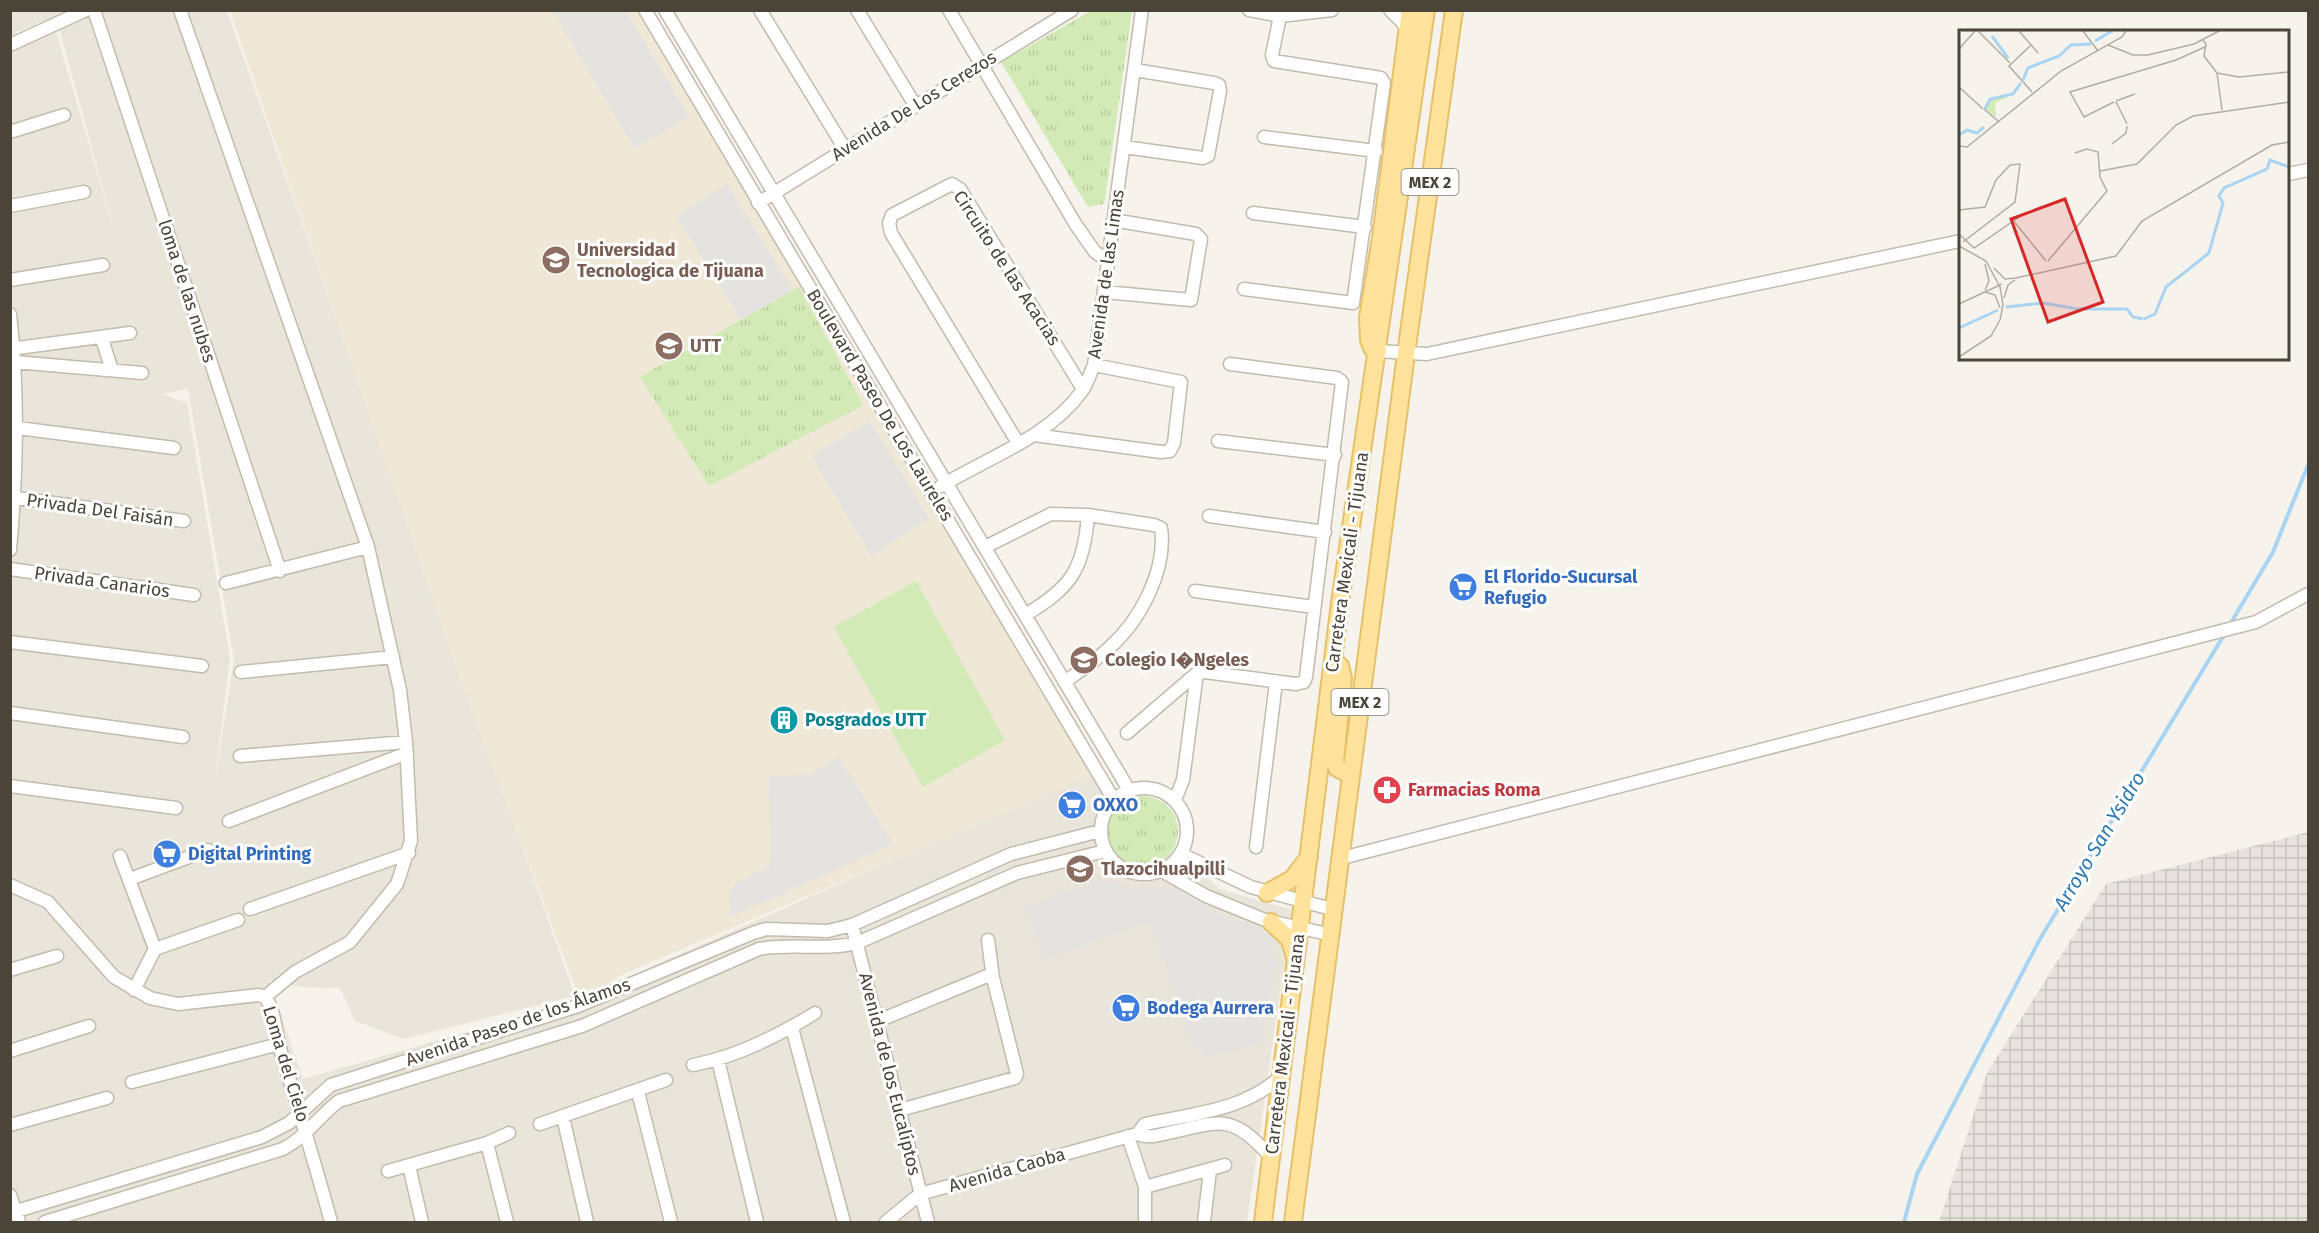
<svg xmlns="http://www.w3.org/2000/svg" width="2319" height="1233" font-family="'Fira Sans',sans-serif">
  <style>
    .residential { fill: #eae5da; fill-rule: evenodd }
    .industrial { fill: url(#industrial-grid) }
    .education { fill: #efe8d6 }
    .grass { fill: url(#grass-tufts) }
    .garden { fill: #d2eab5 }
    .parking { fill: #e5e3e0 }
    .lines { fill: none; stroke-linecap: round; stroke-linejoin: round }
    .stream { stroke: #a9d4f2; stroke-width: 4 }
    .minor-casing { stroke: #c2bbae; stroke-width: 15 }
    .major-casing { stroke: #e6c16a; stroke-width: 20 }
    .minor { stroke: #fff; stroke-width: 12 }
    .major { stroke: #ffe39c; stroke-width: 16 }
    .labels { text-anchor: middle; stroke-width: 6; stroke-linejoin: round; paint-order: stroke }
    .shield { fill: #fff; stroke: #817c74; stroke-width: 1.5 }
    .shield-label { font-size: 16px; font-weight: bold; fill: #4b4439 }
    .street-label { font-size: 18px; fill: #4b4439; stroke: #fff }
    .education-label { font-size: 18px; font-weight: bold; fill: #785e54; stroke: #fff; text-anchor: start }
    .shop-label { font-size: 18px; font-weight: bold; fill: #366cbe; stroke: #fff; text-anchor: start }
    .culture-label { font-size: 18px; font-weight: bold; fill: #0d838f; stroke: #fff; text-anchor: start }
    .health-label { font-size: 18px; font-weight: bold; fill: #be3a42; stroke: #fff; text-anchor: start }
    .water-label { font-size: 20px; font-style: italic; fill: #2e7ab2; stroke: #fff }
    .inset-river { fill: none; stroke: #a9d4f2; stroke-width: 3 }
    .inset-road { fill: none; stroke: #b2ada4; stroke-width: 1.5 }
    .view { fill: #d62828; fill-opacity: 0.15; stroke: #d62828; stroke-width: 3 }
    .inset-edge { fill: none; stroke: #4b4439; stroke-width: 3 }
  </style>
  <defs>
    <pattern id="industrial-grid" width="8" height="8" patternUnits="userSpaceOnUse" patternTransform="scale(1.5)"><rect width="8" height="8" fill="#e6e2dd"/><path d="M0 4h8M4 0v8" fill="none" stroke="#c7c3be"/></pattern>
    <pattern id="grass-tufts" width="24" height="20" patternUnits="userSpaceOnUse" patternTransform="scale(1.5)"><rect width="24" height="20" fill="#d2eab5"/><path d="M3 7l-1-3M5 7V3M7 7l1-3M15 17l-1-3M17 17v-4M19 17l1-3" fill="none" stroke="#b6ca9c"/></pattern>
  </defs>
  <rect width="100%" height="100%" fill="#f6f3ec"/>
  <path class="residential" d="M 11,11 L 227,11 L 575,996 L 404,1039 L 355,1021 L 340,988 L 300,987 L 269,980 L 303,1079 L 574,1001 L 1090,773 L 1220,889 L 1292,910 L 1247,1222 L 11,1222 L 10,48 L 56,32 L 115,233 L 60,31 L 40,22 L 11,35 ZM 188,389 L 234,659 L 215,780 L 230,658 L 187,403 L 162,394 Z"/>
  <path class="industrial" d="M 2308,832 L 2308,1222 L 1939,1222 L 1987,1073 L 2106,884 Z"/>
  <path class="education" d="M 230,11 L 648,11 L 1103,773 L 1091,776 L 621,975 L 581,1003 L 459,677 Z"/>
  <path class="grass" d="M 1091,11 L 1132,11 L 1105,199 L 1103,204 L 1088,207 L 1001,62 Z
    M 799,287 L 863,405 L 709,486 L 640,377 Z
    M1108 831a35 35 0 1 1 70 0a35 35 0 1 1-70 0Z"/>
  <path class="garden" d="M 916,581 L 1005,740 L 923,787 L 834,627 Z"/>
  <path class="parking" d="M 553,11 L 626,11 L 689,116 L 635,149 Z
    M 727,184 L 793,290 L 741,320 L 676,216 Z
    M 870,421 L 929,519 L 871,556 L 811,456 Z
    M 839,757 L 893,844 L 730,917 L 729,892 L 735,884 L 770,866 L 769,776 L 811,775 Z
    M 1104,879 L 1135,890 L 1169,886 L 1217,913 L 1259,927 L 1259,931 L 1269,935 L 1277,962 L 1262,1043 L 1205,1058 L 1201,1048 L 1194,1049 L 1152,921 L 1044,959 L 1026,907 Z"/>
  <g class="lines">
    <path class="stream" d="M 2229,626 L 2273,552 L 2308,465
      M 1904,1222 L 1917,1174 L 2040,939 L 2224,635"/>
    <g class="minor-casing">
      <path id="minor" d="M 94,10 L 280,571
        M 180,10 L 368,547 L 400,690 L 406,742 L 411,841 L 397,884 L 350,942 L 295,972 L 265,997
        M 645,10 L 1114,800
        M 665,10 L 1129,790
        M 760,10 L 845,149
        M 857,10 L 915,105
        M 949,10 L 1076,225 L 1095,252 L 1108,261
        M 1249,10 L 1280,16 L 1332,10
        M 1390,10 L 1402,22 L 1408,32
        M 10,45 L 86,10
        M 10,132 L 64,115
        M 1264,137 L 1376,151
        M 1124,147 L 1203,158 L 1208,156 L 1220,91 L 1219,85 L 1214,83 L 1135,70
        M 2288,174 L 2308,170
        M 758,203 L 1072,10
        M 10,206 L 84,192
        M 1253,213 L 1365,227
        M 10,280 L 103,265
        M 1244,289 L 1353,303 L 1384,83 L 1381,78 L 1274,61 L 1272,55 L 1280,16
        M 1105,292 L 1191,300 L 1201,239 L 1196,234 L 1113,220
        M 10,314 C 19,393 17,471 10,550
        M 102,339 L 112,370
        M 10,349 L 130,333
        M 1378,351 L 1427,354 L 1960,241
        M 15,362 L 142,373
        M 10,427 L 174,448
        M 1034,435 L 1161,452 L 1170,451 L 1174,443 L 1181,382 L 1094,365
        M 1218,441 L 1335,455
        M 1018,443 L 891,233 L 889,223 L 892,215 L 952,184 L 960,189 L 1083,389
        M 941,486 C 989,457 1049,437 1082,391 C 1088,383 1090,373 1094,365 L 1142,10
        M 10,497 L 184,521
        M 1209,516 L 1325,532
        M 985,547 L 1051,514 L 1088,515 L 1154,525 L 1161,528 C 1167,570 1140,621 1109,648 C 1096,661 1079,671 1065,682
        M 10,569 L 194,595
        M 226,583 L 368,547
        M 1195,591 L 1314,607
        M 1025,615 C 1071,588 1084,569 1088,515
        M 10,642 L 202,666
        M 241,672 L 393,657
        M 10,713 L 183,737
        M 1127,733 L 1197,673 L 1205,672 L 1296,684 L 1304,682 L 1306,677 L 1342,382 L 1337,378 L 1230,364
        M 240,756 L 406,742
        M 10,786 L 176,808
        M1101 831a43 43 0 1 1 86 0a43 43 0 1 1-86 0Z
        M 1175,800 L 1183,780 L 1197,673
        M 229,821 L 407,753
        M 1256,847 L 1276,682
        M 1181,854 L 1251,887 L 1335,910
        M 120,856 L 155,949 L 134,990
        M 1342,858 L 2256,622 L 2308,594
        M 1162,871 L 1206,896 L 1265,920 L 1332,935
        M 130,879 L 208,850
        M 10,885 L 48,902 L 114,977 L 150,998 L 178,1004 L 259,995 L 265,997
        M 250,909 L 409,853
        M 852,925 L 928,1222
        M 155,949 L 238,920
        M 10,970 L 57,956
        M 265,997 C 275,1010 275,1029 279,1045 C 297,1104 315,1163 331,1222
        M 878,1021 L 987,976 L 993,978
        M 792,1028 L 844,1222
        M 10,1051 L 89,1026
        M 718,1060 L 757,1222
        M 693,1065 C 736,1057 778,1036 815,1013
        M 132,1082 L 279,1044
        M 638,1092 L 671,1222
        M 900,1110 L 1015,1078 L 1017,1074 L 993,978 L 988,940
        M 563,1117 L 587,1222
        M 540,1124 L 666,1080
        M 10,1125 L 107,1098
        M 1137,1134 L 1145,1124 C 1192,1114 1247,1110 1282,1075
        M 1137,1134 C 1149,1138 1156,1136 1168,1133 C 1222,1121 1231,1113 1271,1157
        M 1128,1136 L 1145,1187 L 1145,1222
        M 487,1143 L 507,1222
        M 409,1166 L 422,1222
        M 388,1171 L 487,1143 L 509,1133
        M 1145,1187 L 1225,1165
        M 10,1195 L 19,1222
        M 10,1213 L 262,1137 L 289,1123 L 331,1085 L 578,1006 L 753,933 L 766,929 L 828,931 L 852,925 L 1011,854 L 1100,831
        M 45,1222 L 283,1149 C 306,1137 319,1116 339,1101 L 582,1026 L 759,949 C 792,943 824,951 857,943 L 1017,873 L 1105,851
        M 886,1222 L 920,1194 L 1137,1134
        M 1204,1222 L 1210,1170"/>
    </g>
    <g class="major-casing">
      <path id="major" d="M 1378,351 L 1372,348 L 1369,340 L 1368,318 L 1381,238 L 1410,10
        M 1333,660 L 1340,666 L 1343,678 L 1335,762 L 1337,768 L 1351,775
        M 1267,893 L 1292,879 L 1309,857
        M 1271,922 L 1290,940 L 1295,957
        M 1263,1222 L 1340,603 L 1426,10
        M 1293,1222 L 1406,354 L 1454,10"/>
    </g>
    <use href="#minor" class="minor"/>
    <use href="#major" class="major"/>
  </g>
  <defs>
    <g id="university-disc" transform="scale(1.5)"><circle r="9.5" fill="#8d6e63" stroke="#fff"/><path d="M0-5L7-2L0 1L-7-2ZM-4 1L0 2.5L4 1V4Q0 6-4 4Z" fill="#fff"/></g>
    <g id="school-disc" transform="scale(1.5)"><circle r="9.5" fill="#8d6e63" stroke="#fff"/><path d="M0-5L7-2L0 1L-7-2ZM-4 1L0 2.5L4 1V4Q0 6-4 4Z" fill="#fff"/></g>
    <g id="supermarket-disc" transform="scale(1.5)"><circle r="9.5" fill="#3f7fe0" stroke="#fff"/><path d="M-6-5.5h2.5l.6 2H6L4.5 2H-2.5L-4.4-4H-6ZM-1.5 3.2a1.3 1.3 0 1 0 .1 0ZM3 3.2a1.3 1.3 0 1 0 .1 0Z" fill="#fff"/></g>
    <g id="building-disc" transform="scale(1.5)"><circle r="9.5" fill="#0f9aa8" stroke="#fff"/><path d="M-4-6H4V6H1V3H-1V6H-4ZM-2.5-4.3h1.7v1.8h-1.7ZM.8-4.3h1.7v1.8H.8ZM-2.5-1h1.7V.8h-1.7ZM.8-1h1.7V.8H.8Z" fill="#fff"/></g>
    <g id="pharmacy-disc" transform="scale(1.5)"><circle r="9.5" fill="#e0444e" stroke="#fff"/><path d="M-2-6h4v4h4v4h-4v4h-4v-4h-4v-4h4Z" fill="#fff"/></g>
  </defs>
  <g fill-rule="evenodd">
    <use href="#university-disc" x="556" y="260"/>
    <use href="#school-disc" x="669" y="346"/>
    <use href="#supermarket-disc" x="1463" y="587"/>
    <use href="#school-disc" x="1084" y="660"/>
    <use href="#building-disc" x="784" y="720"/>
    <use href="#pharmacy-disc" x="1387" y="790"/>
    <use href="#supermarket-disc" x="1072" y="805"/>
    <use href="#supermarket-disc" x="167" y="854"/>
    <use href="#school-disc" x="1080" y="869"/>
    <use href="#supermarket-disc" x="1126" y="1008"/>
  </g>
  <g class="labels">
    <g class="shield">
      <rect x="1401.5" y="169" width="57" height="26" rx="4.5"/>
      <rect x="1331.5" y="689" width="57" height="26" rx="4.5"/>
    </g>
    <g class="shield-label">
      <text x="1430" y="188">MEX 2</text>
      <text x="1360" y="708">MEX 2</text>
    </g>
    <g class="street-label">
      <text transform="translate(914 106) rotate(-32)" y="6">Avenida De Los Cerezos</text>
      <text transform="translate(1007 268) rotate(57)" y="6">Circuito de las Acacias</text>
      <text transform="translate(1106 274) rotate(-82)" y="6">Avenida de las Limas</text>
      <text transform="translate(187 291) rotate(72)" y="6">loma de las nubes</text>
      <text transform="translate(880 405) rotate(59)" y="6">Boulevard Paseo De Los Laureles</text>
      <text transform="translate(100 510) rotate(8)" y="6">Privada Del Faisán</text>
      <text transform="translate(1347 562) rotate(-82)" y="6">Carretera Mexicali - Tijuana</text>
      <text transform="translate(102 582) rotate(8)" y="6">Privada Canarios</text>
      <text transform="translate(518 1022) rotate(-19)" y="6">Avenida Paseo de los Álamos</text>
      <text transform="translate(1285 1044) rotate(-83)" y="6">Carretera Mexicali - Tijuana</text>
      <text transform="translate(286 1064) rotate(73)" y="6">Loma del Cielo</text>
      <text transform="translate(890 1074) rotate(76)" y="6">Avenida de los Eucalíptos</text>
      <text transform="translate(1007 1170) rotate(-16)" y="6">Avenida Caoba</text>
    </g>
    <g class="education-label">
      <text x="577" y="256">Universidad<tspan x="577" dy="21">Tecnologica de Tijuana</tspan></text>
      <text x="690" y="352">UTT</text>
      <text x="1105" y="666">Colegio I�Ngeles</text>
      <text x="1101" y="875">Tlazocihualpilli</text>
    </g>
    <g class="shop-label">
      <text x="1484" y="583">El Florido-Sucursal<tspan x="1484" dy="21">Refugio</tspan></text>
      <text x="1093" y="811">OXXO</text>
      <text x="188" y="860">Digital Printing</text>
      <text x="1147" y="1014">Bodega Aurrera</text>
    </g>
    <g class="culture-label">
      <text x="805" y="726">Posgrados UTT</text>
    </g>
    <g class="health-label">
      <text x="1408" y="796">Farmacias Roma</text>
    </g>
    <g class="water-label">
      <text transform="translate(2099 841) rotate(-59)" y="7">Arroyo San Ysidro</text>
    </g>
  </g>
  <g transform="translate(1959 30)">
    <rect width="330" height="330" fill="#f6f3ec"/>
    <path d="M 63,53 L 55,64 L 36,73 L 37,87 L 25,78 L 31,69 L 55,62 Z" fill="#d2eab5"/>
    <path class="inset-river" d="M 33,6 L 49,28M 136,11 L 153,1M 64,50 L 69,38 L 100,26 L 112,15 L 132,14M 26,79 L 31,69 L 54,64 L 62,53M 0,105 L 8,100 L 18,103 L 25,97M 47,277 L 85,273 L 119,279 L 168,279 L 174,287 L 184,289M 185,289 L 196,284 L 207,257 L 250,223 L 264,173 L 260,166 L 265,158 L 308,139 L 311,130 L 330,137M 0,298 L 39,280"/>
    <path class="inset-road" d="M 19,1 L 51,33M 60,1 L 79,23M 124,1 L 139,21M 244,10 L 247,14 L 245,26 L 258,43 L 280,47 L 330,42M 72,15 L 50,36 L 73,62M 149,15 L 174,25 L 189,25 L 235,14 L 260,1M 0,19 L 16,1M 258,43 L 263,80M 0,57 L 24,79M 157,71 L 176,64M 155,72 L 125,87 L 111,62 L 217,30 L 246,17M 157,72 L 168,94M 25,79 L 39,91M 153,114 L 167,103 L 168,96M 0,116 L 8,117 L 102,41 L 163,7 L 167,1M 141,141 L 178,134 L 217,95 L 234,86 L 330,72M 0,180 L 26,177 L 37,150 L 51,135 L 61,134 L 56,172 L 4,212M 53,189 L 87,231M 0,204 L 15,218 L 66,183M 0,216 L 27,231 L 41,257 L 44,275 L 41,290 L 32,306 L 0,327M 89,231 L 148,161 L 141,147 L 139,122 L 128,119 L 116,123M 26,234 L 30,251 L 26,260M 35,238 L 46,249 L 57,248M 57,248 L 157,226 L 183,191 L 313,115 L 330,112M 26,262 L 36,265 L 41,278M 45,268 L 49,255 L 56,250M 0,274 L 43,254"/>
    <path class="view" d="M 106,169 L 144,272 L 89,292 L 52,189 Z"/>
    <rect width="330" height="330" class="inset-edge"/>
  </g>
  <rect width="2319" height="1233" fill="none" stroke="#4b4439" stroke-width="24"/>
</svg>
